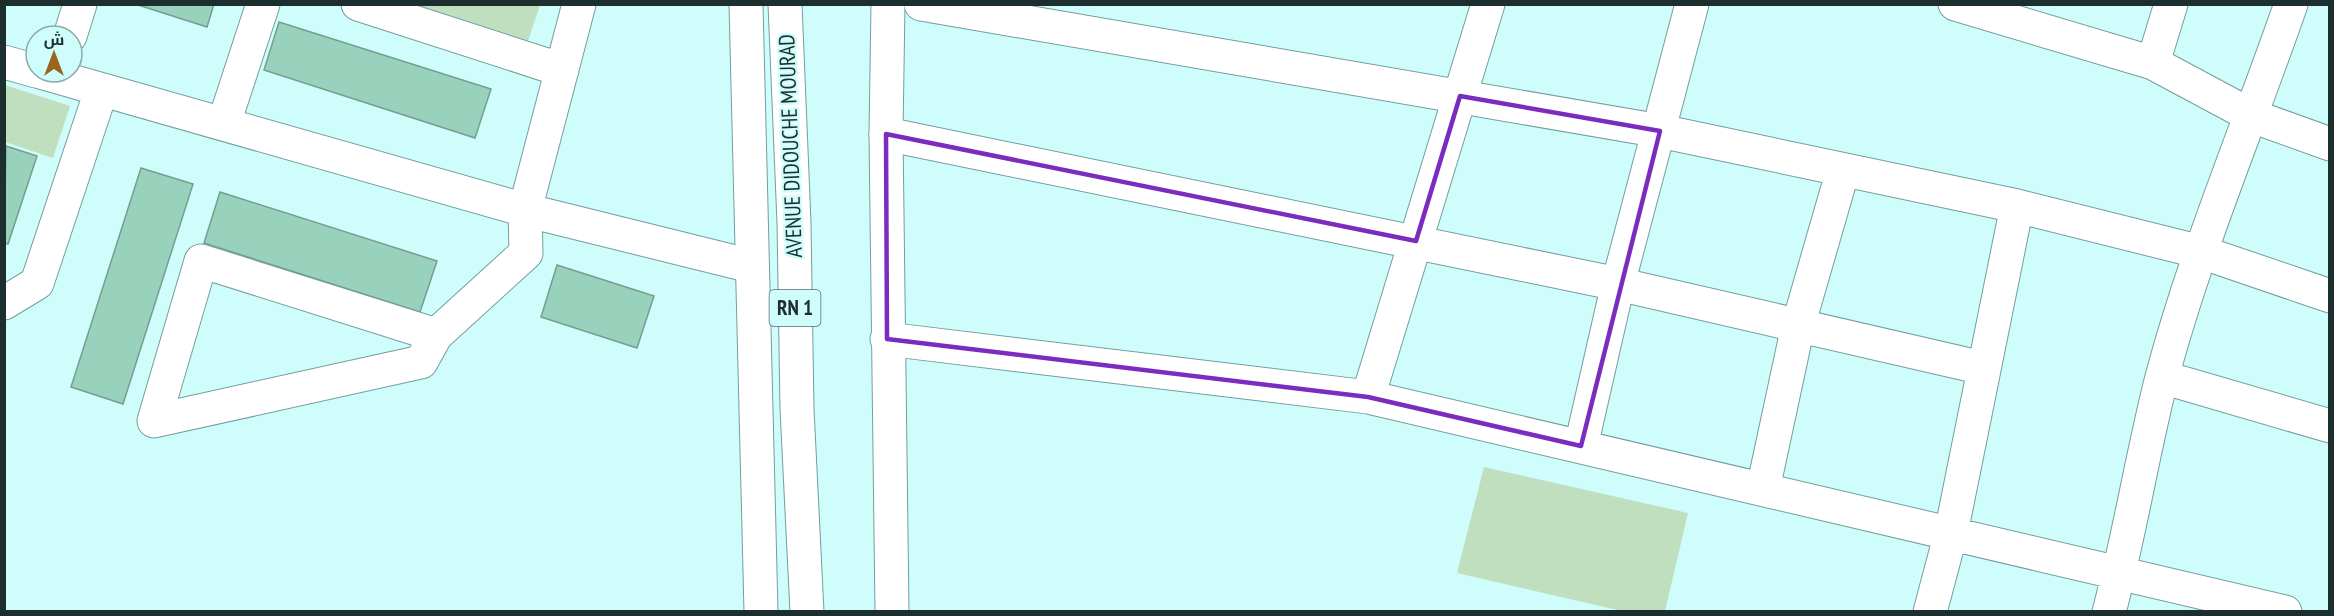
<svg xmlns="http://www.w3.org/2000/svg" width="2334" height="616" font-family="'PT Sans Narrow',Cairo,sans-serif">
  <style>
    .green { fill: #bfdfbe }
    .building { fill: #98d2bd; stroke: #779d8f; stroke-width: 1.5 }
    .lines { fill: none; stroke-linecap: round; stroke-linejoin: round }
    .minor-casing { stroke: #739e9d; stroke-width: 35 }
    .tertiary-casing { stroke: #739e9d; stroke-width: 35 }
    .primary-casing { stroke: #739e9d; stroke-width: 35 }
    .minor { stroke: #fff; stroke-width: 33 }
    .tertiary { stroke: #fff; stroke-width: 33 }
    .primary { stroke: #fff; stroke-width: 33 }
    .marked { fill: none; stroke: #7b2cbf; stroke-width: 4.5; stroke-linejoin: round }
    .labels { text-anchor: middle; stroke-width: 5; stroke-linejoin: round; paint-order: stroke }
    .shield { fill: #cffdfc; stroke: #526c6c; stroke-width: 1.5 }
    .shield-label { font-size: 21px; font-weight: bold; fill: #1d2e2e }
    .street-label { font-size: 22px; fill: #1d2e2e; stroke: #cffdfc }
  </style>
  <rect width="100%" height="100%" fill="#cffdfc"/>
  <path class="green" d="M 394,5 L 540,5 L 526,47 Z
    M 5,85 L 70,106 L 53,158 L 5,142 Z
    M 1484,467 L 1688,513 L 1665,611 L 1622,611 L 1457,573 Z"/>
  <path class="building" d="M 135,4 L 214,4 L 207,27 Z
    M 279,22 L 491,89 L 475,138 L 264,70 Z
    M 6,146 L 37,156 L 8,244 L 4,243 Z
    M 141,168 L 193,184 L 123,404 L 71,387 Z
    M 220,192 L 437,261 L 420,312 L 204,243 Z
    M 557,265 L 654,296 L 637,348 L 541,317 Z"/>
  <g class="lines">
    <g class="minor-casing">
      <path id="minor" d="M 358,4 L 562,70
        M 921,4 L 1660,131 L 2017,206 L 2201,252 L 2330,296
        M 1955,4 L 2153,63 L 2252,116 L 2330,144
        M 70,36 L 80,4
        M 4,62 L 36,71
        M 2153,63 L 2171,4
        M 40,72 L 525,210 L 751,266
        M 224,123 L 263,4
        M 886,134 L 1618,284 L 1983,368
        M 4,303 L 37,283 L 101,91
        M 436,335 L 201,261 L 154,421 L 421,362 L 436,335 L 526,253 L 525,210 L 579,4
        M 887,339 L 1368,397 L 1488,4
        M 2162,377 L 2330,426
        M 1368,397 L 2285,612
        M 1581,446 L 1618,284 L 1692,4
        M 1763,489 L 1798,326 L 1843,170
        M 1930,612 L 1951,533 L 2017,206
        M 2109,612 C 2130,534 2142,455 2162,377 C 2196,250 2248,128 2291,4"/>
    </g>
    <g class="tertiary-casing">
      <path id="tertiary" d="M 888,4 L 886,134 L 892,612"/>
    </g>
    <g class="primary-casing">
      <path id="primary" d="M 746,4 L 761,612
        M 785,4 L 794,223 L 797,409 L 807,612"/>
    </g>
    <use href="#minor" class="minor"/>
    <use href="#tertiary" class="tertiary"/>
    <use href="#primary" class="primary"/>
  </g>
  <path class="marked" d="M 1460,96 L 1660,131 L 1581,446 L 1368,397 L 887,339 L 886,134 L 1416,241 Z"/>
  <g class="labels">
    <rect class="shield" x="769.5" y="290" width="51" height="36" rx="4.5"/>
    <g class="shield-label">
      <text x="795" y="315">RN 1</text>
    </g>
    <g class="street-label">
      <text transform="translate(790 146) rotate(-92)" y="8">AVENUE DIDOUCHE MOURAD</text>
    </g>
  </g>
  <rect width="2334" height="616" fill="none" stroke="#1d2e2e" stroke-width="12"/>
  <g transform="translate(54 54)"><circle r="28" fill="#cffdfc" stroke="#88aaaa" stroke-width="1.5"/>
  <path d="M0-4.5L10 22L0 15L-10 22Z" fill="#9b651d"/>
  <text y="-9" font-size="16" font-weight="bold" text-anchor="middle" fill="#1d2e2e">ش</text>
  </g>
</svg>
